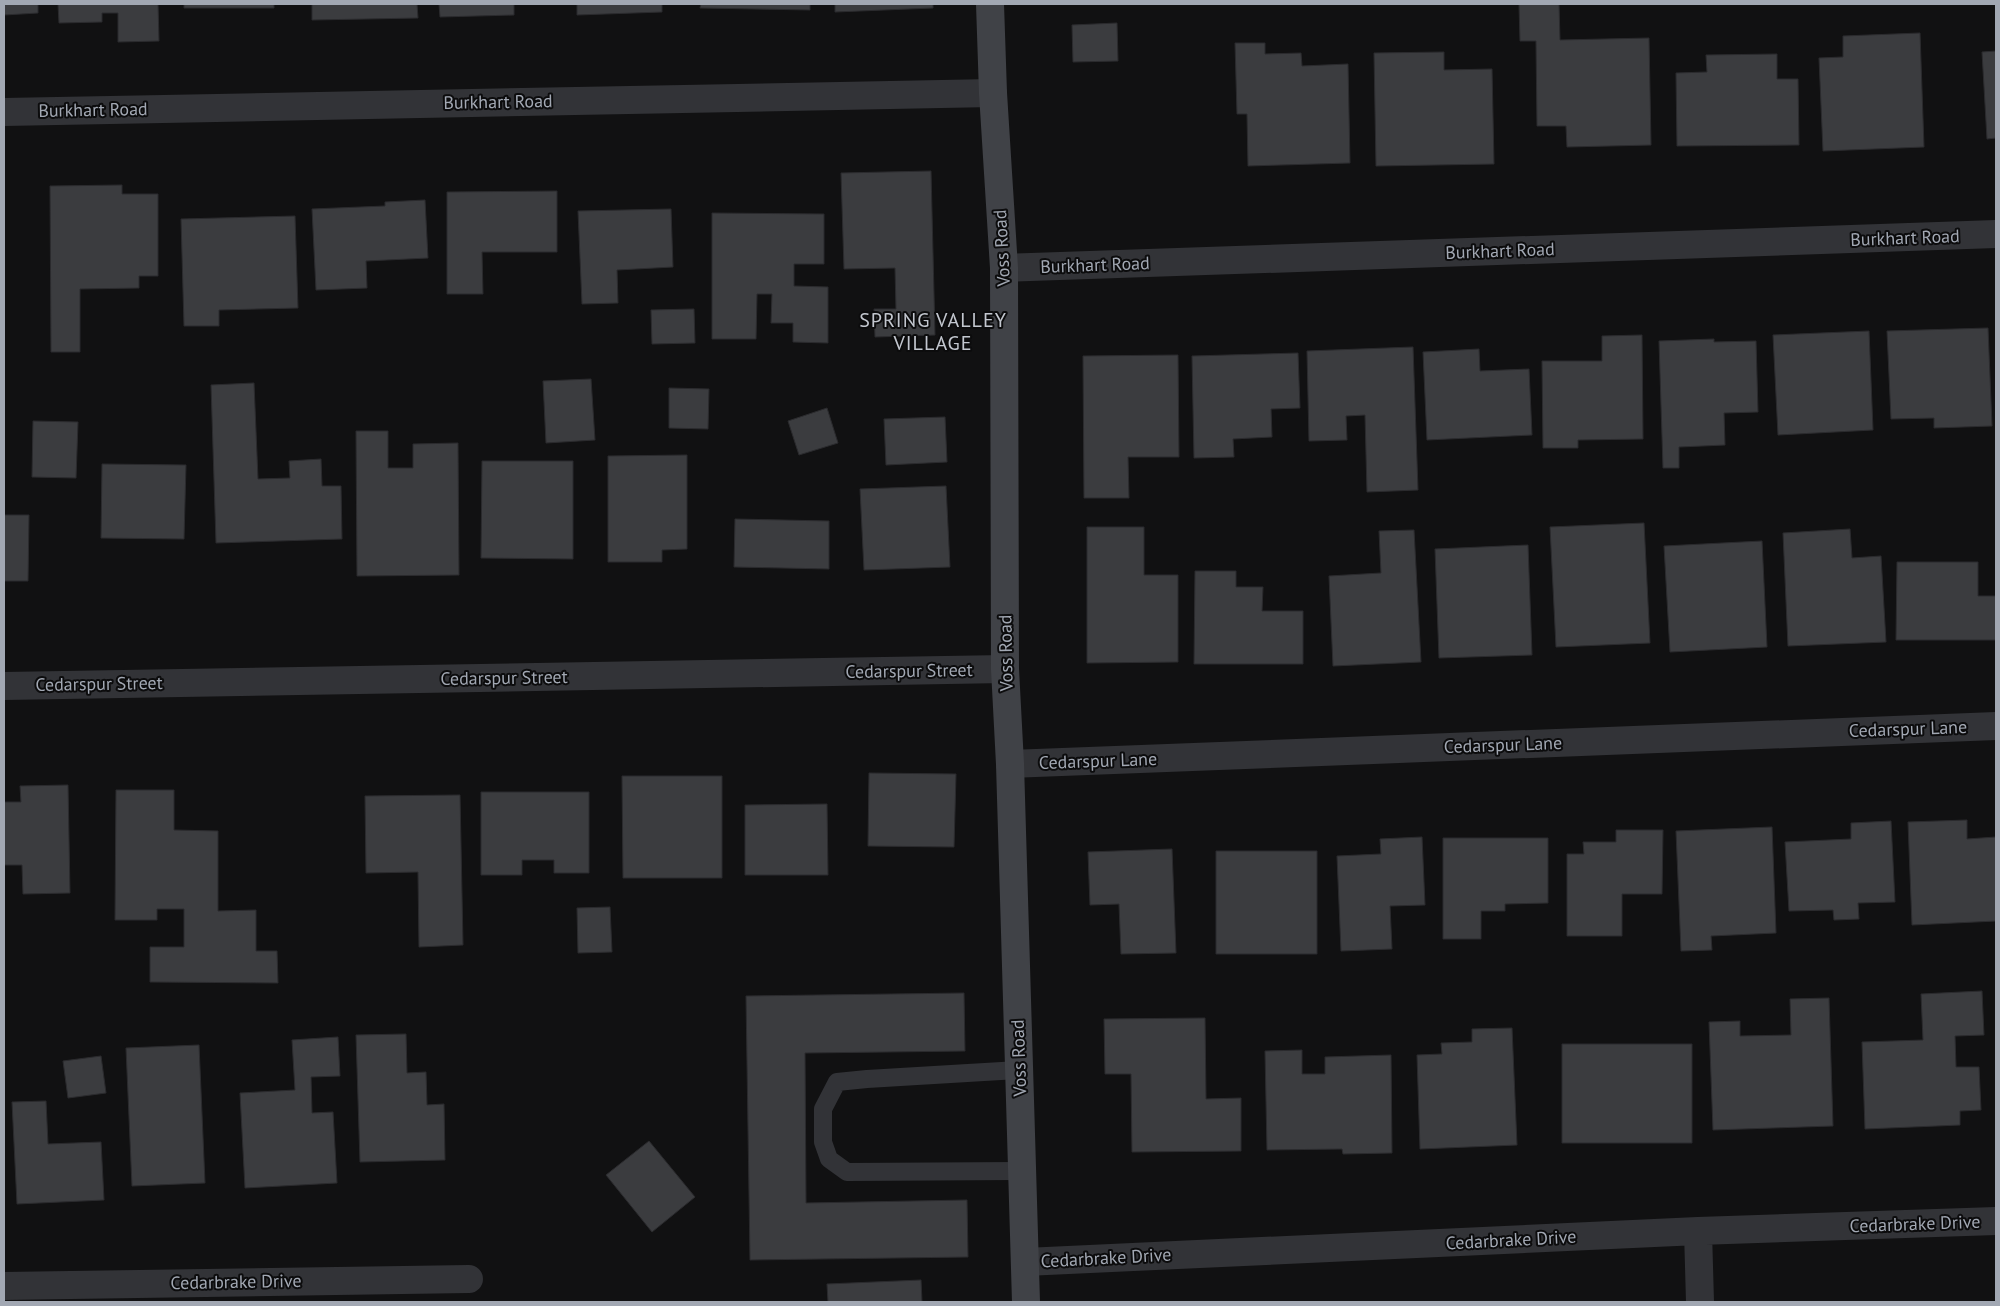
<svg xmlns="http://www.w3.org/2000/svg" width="2000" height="1306" font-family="'PT Sans',sans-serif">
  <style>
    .building { fill: #3b3c3f; stroke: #2b2b2e }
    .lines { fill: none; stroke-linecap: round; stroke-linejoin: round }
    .lane { stroke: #323337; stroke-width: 18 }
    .street { stroke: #323337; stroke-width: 28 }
    .secondary { stroke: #404247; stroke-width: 28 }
    .labels { text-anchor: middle; stroke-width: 4; stroke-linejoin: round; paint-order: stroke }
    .street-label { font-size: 18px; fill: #a2a8b3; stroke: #0c0c0d }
    .quarter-label { font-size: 20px; letter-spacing: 1px; fill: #c3c7cf; stroke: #0c0c0d }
  </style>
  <rect width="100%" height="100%" fill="#111112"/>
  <path class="building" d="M 4,4 L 38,4 L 38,13 L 4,15 Z
    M 58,4 L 158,4 L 159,41 L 118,42 L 118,13 L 102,13 L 102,22 L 59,23 Z
    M 184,4 L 274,4 L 274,8 L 184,8 Z
    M 312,4 L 417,4 L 418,18 L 312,20 Z
    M 439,4 L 514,4 L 514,15 L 440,17 Z
    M 577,4 L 662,4 L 662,12 L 577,15 Z
    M 701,4 L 810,4 L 810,10 L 700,8 Z
    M 835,4 L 933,4 L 933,8 L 835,12 Z
    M 1519,4 L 1559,4 L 1560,40 L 1649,38 L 1651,145 L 1567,147 L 1566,126 L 1537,126 L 1536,41 L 1520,41 Z
    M 1117,23 L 1118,61 L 1073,62 L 1072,25 Z
    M 1920,33 L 1924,147 L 1823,151 L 1819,58 L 1843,57 L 1843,36 Z
    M 1235,43 L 1265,43 L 1265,54 L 1301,53 L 1302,66 L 1348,64 L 1350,163 L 1248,166 L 1247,114 L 1237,114 Z
    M 1996,51 L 1996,138 L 1987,139 L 1982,52 Z
    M 1444,52 L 1444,70 L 1492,69 L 1494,164 L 1376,166 L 1374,53 Z
    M 1777,54 L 1777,79 L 1798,79 L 1799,145 L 1677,146 L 1676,73 L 1707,72 L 1706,55 Z
    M 931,171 L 935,335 L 875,337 L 874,309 L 896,309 L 895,268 L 844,269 L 841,173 Z
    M 122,185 L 122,194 L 158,194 L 158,276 L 139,276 L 139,288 L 80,289 L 80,352 L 51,352 L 50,186 Z
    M 557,191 L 557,252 L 482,252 L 483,294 L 447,294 L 447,192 Z
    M 425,200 L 428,258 L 366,261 L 367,288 L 316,290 L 312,209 L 385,206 L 385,202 Z
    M 671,209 L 673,267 L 617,270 L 618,303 L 582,304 L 578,211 Z
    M 712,213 L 824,214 L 824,264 L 794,264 L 794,286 L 828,287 L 828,343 L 793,342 L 793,323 L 771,323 L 772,294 L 757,294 L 756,339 L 712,339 Z
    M 295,216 L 298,308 L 219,310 L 219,326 L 184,326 L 181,219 Z
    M 694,309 L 695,343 L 652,344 L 651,310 Z
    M 1988,328 L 1992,426 L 1934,428 L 1934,418 L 1891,419 L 1887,331 Z
    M 1869,331 L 1873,430 L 1778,435 L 1773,335 Z
    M 1642,335 L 1643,439 L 1578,440 L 1578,448 L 1543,448 L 1542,361 L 1602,361 L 1602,336 Z
    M 1714,339 L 1714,342 L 1756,341 L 1758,412 L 1724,413 L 1725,445 L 1679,447 L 1679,468 L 1663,468 L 1659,341 Z
    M 1413,347 L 1418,490 L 1367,492 L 1365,415 L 1346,416 L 1347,440 L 1309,441 L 1307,351 Z
    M 1479,349 L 1480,371 L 1529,369 L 1532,435 L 1427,440 L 1423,352 Z
    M 1298,353 L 1300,408 L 1271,409 L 1272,437 L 1233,439 L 1234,457 L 1194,458 L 1192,356 Z
    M 1178,355 L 1179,457 L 1128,457 L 1129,498 L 1084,498 L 1083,356 Z
    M 591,379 L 595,440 L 546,443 L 543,381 Z
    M 254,383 L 258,479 L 290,478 L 289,461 L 321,459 L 322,486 L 341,486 L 342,539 L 216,543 L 211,385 Z
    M 669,388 L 709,389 L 708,429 L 669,428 Z
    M 827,408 L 838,443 L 799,455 L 788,421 Z
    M 945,417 L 947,462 L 886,465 L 884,419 Z
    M 33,421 L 78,422 L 76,478 L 32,477 Z
    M 356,431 L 388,431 L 388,468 L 413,468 L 413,444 L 458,443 L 459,575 L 357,576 Z
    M 687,455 L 687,549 L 662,550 L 662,562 L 608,562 L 608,456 Z
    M 482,461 L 573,461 L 573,559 L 481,558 Z
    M 102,464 L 186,465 L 184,539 L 101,538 Z
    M 946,486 L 950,567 L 864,570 L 860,489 Z
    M 4,515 L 29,515 L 28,581 L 4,581 Z
    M 735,519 L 829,521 L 829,569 L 734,567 Z
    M 1644,523 L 1650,643 L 1556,647 L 1550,527 Z
    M 1087,527 L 1144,527 L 1144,575 L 1178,575 L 1178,662 L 1087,663 Z
    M 1850,529 L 1852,558 L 1881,556 L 1886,642 L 1788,646 L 1783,533 Z
    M 1414,530 L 1421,662 L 1333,666 L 1329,576 L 1381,573 L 1379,531 Z
    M 1762,541 L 1767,647 L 1670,652 L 1664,546 Z
    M 1528,545 L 1532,655 L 1439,658 L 1435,549 Z
    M 1897,562 L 1978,562 L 1978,596 L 1996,596 L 1996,640 L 1896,640 Z
    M 1195,571 L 1236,571 L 1236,587 L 1263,587 L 1262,611 L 1303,611 L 1303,664 L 1194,664 Z
    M 869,773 L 956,774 L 954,847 L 868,846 Z
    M 622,776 L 722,776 L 722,878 L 623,878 Z
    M 68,785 L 70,893 L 23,894 L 22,865 L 4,865 L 4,802 L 21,802 L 20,786 Z
    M 116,790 L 174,790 L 174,830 L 218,831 L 218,911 L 256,910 L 256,951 L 277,951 L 278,983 L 150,982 L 150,947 L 184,947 L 184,909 L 157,909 L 157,920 L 115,920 Z
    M 481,792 L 589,792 L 589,873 L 554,873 L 554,860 L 522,860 L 522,875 L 481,875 Z
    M 460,795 L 463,945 L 419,947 L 418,872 L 366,873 L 365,796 Z
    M 827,804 L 828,875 L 745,875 L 745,805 Z
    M 1967,820 L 1967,839 L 1996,837 L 1996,921 L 1912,925 L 1908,822 Z
    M 1891,821 L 1895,902 L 1858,903 L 1859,919 L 1834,920 L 1833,910 L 1789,911 L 1785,842 L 1851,839 L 1851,823 Z
    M 1772,827 L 1776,933 L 1711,936 L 1712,950 L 1681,951 L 1676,831 Z
    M 1616,830 L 1663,830 L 1662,894 L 1622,894 L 1622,936 L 1567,936 L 1567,854 L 1584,854 L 1583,842 L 1616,842 Z
    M 1422,837 L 1425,905 L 1390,906 L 1392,949 L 1341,951 L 1337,856 L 1381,854 L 1380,839 Z
    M 1443,838 L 1548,838 L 1548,903 L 1505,904 L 1505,911 L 1481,911 L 1481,939 L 1443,939 Z
    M 1172,849 L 1176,953 L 1121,954 L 1119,904 L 1090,905 L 1088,852 Z
    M 1216,851 L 1317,851 L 1317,954 L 1216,954 Z
    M 610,907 L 612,952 L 578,953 L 577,908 Z
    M 1982,991 L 1984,1035 L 1955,1036 L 1956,1067 L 1979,1067 L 1981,1110 L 1960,1111 L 1960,1125 L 1865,1129 L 1862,1042 L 1923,1040 L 1921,994 Z
    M 964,993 L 965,1051 L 805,1053 L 806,1203 L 967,1200 L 968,1257 L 750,1260 L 746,996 Z
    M 1829,998 L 1833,1126 L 1713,1130 L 1709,1022 L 1740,1021 L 1740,1036 L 1791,1035 L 1790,999 Z
    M 1205,1018 L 1206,1099 L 1241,1098 L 1241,1151 L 1132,1152 L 1131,1074 L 1105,1074 L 1104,1019 Z
    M 1512,1028 L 1517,1145 L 1420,1149 L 1417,1055 L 1442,1054 L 1441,1043 L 1472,1042 L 1472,1029 Z
    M 406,1034 L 407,1073 L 426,1072 L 427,1105 L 444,1104 L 445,1160 L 360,1162 L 356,1035 Z
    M 338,1037 L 340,1076 L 311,1077 L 312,1113 L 333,1112 L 337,1183 L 245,1188 L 240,1093 L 295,1090 L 292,1040 Z
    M 1562,1044 L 1692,1044 L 1692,1143 L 1562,1143 Z
    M 199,1045 L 205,1183 L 132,1186 L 126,1048 Z
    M 1302,1050 L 1302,1074 L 1325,1074 L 1325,1057 L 1391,1055 L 1392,1153 L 1343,1154 L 1342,1149 L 1267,1150 L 1265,1051 Z
    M 101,1056 L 106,1093 L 68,1098 L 63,1061 Z
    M 46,1101 L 48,1144 L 101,1142 L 104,1200 L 17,1204 L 12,1102 Z
    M 649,1141 L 695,1197 L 652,1232 L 606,1175 Z
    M 921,1280 L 922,1302 L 828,1302 L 827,1284 Z"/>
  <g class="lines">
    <path class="lane" d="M 1019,1070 L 867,1079 L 837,1082 L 823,1109 L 823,1142 L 829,1159 L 847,1172 L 1023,1171"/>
    <path class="street" d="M 4,112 L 993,93
      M 1004,268 L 1996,234
      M 4,686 L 1005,669
      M 1010,764 L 1996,726
      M 1698,1231 L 1700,1302
      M 1025,1262 L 1698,1231 L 1996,1221
      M 4,1286 L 469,1279"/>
    <path class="secondary" d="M 990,4 L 993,93 L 1004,268 L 1005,669 L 1010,764 L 1026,1302"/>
  </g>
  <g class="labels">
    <g class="street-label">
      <text transform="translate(498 102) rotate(-1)" y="6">Burkhart Road</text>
      <text transform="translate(93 110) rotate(-1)" y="6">Burkhart Road</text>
      <text transform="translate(1905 238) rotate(-2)" y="6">Burkhart Road</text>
      <text transform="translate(1002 248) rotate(-93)" y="6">Voss Road</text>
      <text transform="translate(1500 251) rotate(-2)" y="6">Burkhart Road</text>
      <text transform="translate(1095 265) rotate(-2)" y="6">Burkhart Road</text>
      <text transform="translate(1006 653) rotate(-91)" y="6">Voss Road</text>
      <text transform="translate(909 671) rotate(-1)" y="6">Cedarspur Street</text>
      <text transform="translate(504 678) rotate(-1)" y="6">Cedarspur Street</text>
      <text transform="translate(99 684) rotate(-1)" y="6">Cedarspur Street</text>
      <text transform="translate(1908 729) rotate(-2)" y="6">Cedarspur Lane</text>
      <text transform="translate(1503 745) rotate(-2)" y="6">Cedarspur Lane</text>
      <text transform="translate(1098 761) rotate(-2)" y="6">Cedarspur Lane</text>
      <text transform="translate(1019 1058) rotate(-92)" y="6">Voss Road</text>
      <text transform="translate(1915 1224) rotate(-2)" y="6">Cedarbrake Drive</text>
      <text transform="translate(1511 1240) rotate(-3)" y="6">Cedarbrake Drive</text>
      <text transform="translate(1106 1258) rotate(-3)" y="6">Cedarbrake Drive</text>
      <text transform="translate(236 1282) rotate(-1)" y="6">Cedarbrake Drive</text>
    </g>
    <g class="quarter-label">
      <text x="933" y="327">SPRING VALLEY<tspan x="933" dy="23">VILLAGE</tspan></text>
    </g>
  </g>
  <rect width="2000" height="1306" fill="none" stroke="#a2a8b3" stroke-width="10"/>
</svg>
